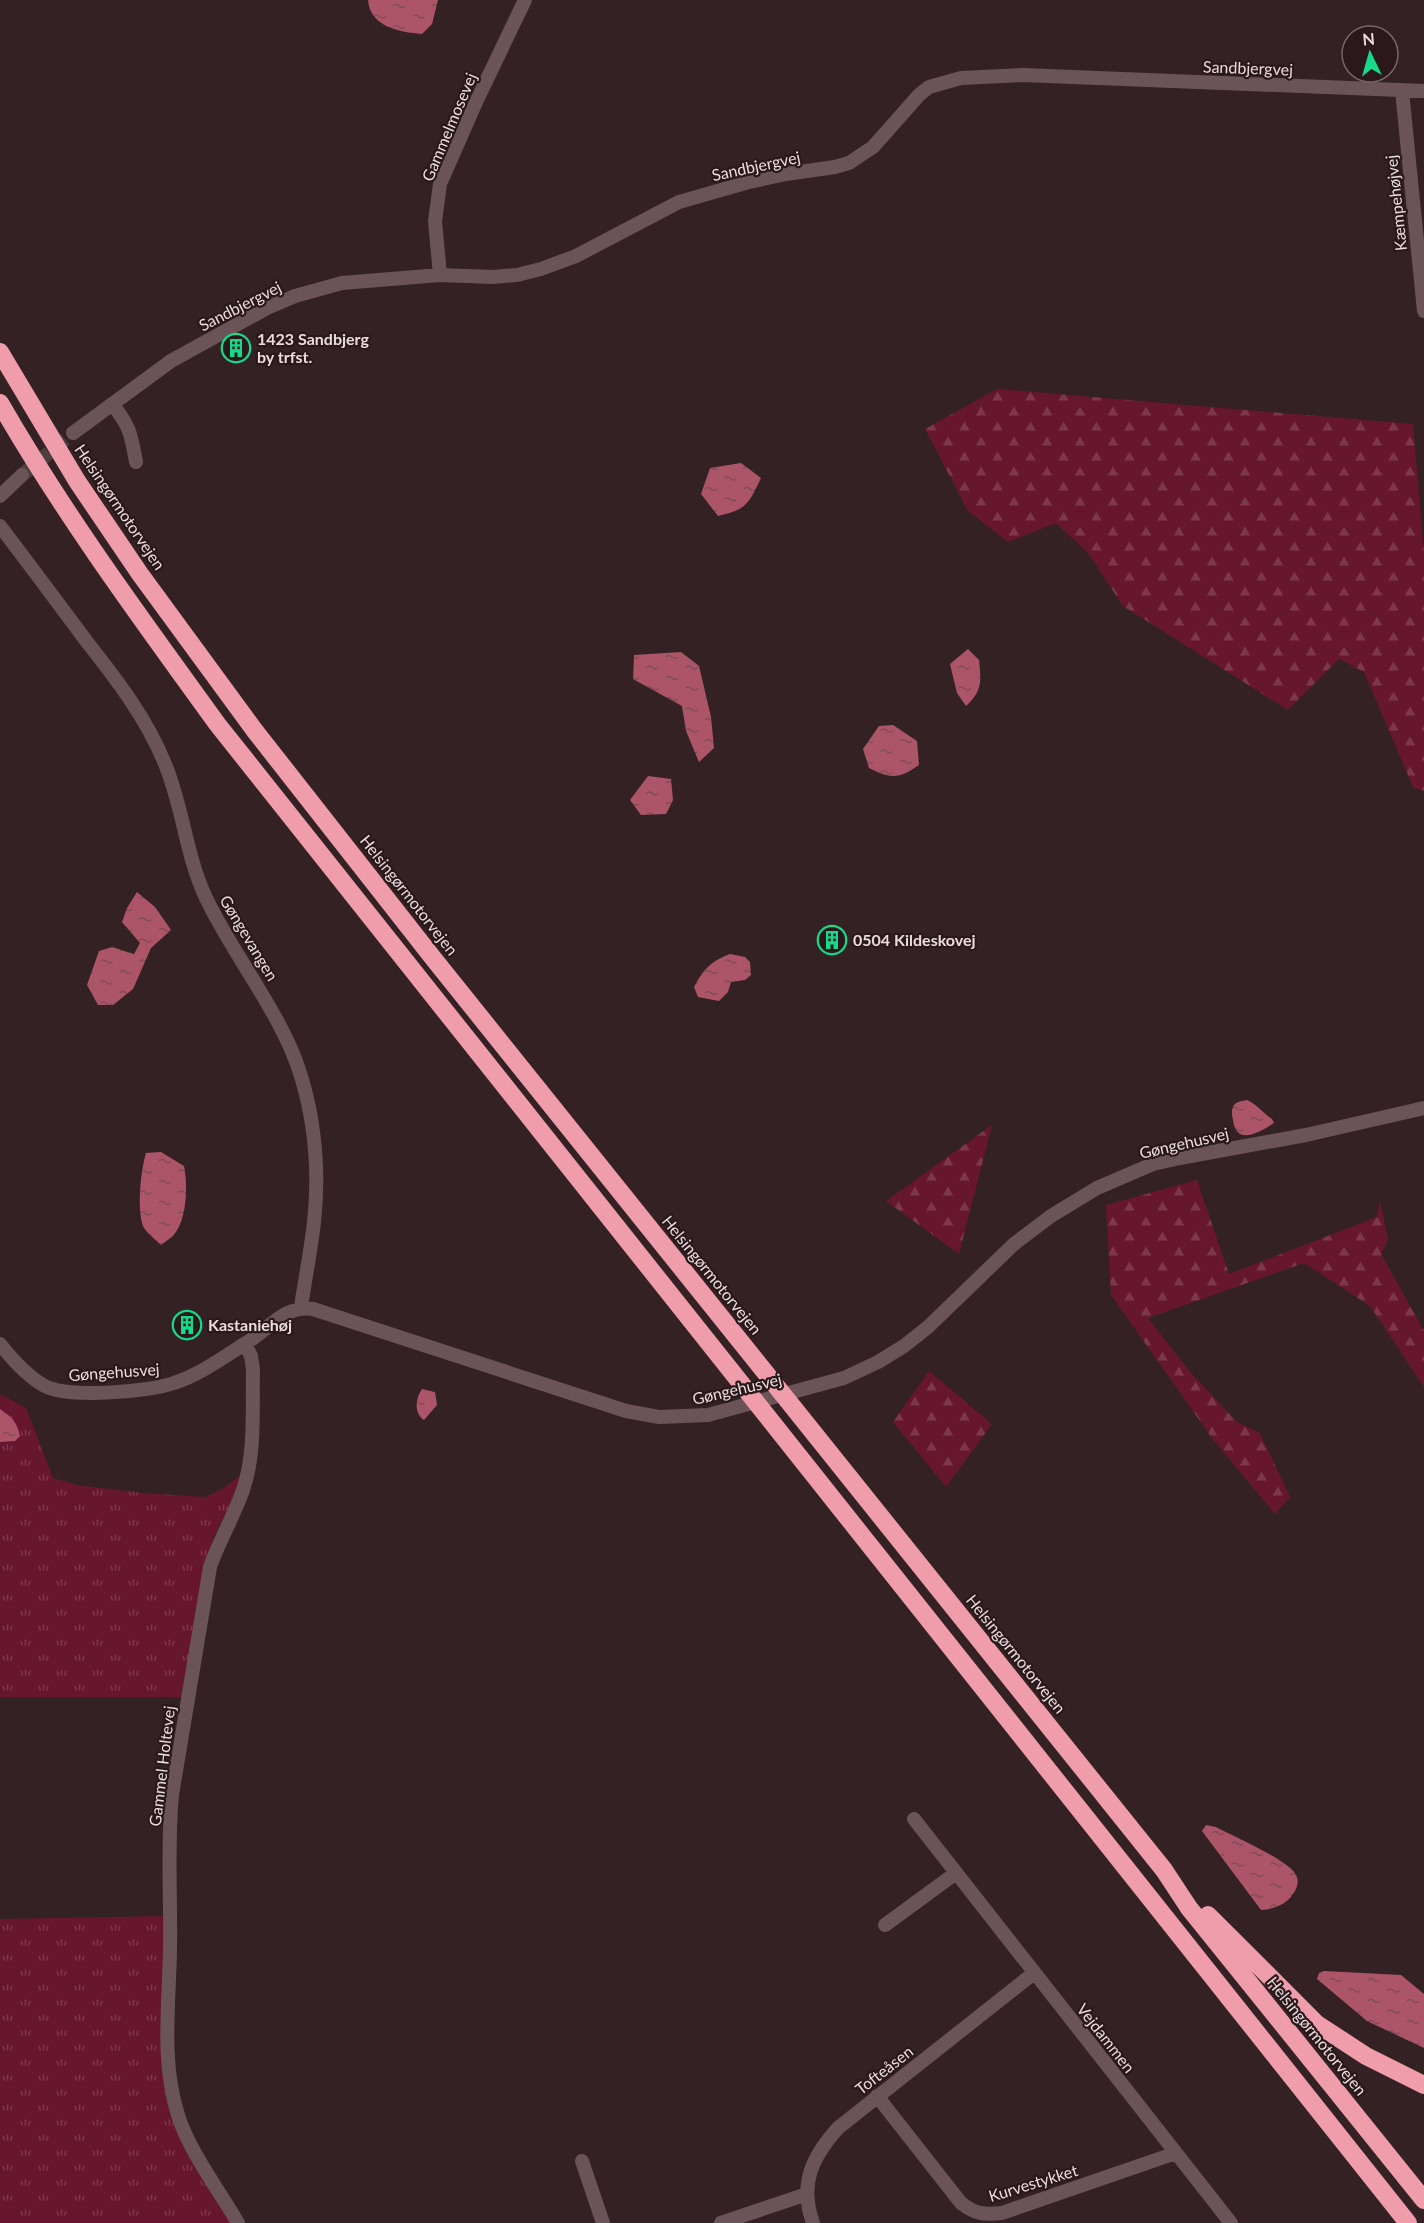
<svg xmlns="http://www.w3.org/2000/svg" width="1424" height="2223" font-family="Lato,sans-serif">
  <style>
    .grass { fill: url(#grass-tufts) }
    .forest { fill: url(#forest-firs) }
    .water { fill: url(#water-ripples) }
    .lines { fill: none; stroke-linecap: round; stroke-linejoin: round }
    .minor-tunnel { stroke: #4f3d40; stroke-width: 14; stroke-dasharray: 14 7; stroke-linecap: butt }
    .minor { stroke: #6a5457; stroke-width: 14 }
    .highway { stroke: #ef9cab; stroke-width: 18 }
    .labels { text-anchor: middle; stroke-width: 4.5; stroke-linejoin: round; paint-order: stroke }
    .street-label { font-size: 16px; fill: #e9dcde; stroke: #2a181b }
    .poi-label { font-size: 16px; font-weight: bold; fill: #e9dcde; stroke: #2a181b; text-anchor: start }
  </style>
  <defs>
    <pattern id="grass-tufts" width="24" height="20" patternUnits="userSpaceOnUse" patternTransform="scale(1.5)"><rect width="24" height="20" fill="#66162e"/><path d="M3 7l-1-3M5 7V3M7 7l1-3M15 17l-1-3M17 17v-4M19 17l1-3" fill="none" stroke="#7c374c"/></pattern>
    <pattern id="forest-firs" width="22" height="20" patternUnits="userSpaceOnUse" patternTransform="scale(1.5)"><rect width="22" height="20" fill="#66162e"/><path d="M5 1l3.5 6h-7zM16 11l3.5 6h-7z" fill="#7c374c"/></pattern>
    <pattern id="water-ripples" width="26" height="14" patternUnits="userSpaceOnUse" patternTransform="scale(1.5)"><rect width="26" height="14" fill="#ad5568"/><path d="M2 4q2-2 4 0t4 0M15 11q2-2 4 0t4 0" fill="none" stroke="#7f4c57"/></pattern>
  </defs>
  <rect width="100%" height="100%" fill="#342124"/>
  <path class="grass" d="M 0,1394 L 26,1408 L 53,1478 L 77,1485 L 143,1493 L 205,1497 L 221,1490 L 241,1475 L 238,1489 L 214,1536 L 205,1564 L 181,1697 L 0,1697 Z
    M 164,1916 L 168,2088 L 233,2223 L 0,2223 L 0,1919 Z"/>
  <path class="forest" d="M 997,389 L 1413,424 L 1424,554 L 1424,791 L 1413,787 L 1364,672 L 1339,659 L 1288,710 L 1123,606 L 1088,553 L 1056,523 L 1008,542 L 968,511 L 925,429 Z
    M 992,1125 L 959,1254 L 886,1201 Z
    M 1197,1180 L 1229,1274 L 1377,1217 L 1380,1200 L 1388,1240 L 1381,1254 L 1424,1331 L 1424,1387 L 1370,1306 L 1304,1263 L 1148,1318 L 1191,1373 L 1237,1422 L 1260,1433 L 1290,1497 L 1275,1514 L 1212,1438 L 1111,1295 L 1106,1205 Z
    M 929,1371 L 992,1424 L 946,1487 L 893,1422 Z"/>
  <path class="water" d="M 368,0 L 438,0 L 432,24 L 422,34 C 400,32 370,27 368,0 Z
    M 741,463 L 761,478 C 748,505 747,509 718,516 L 701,494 L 710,468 Z
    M 968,649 L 979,660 C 981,680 983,691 966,706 L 957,693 L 950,664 Z
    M 681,652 L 699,666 L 711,717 L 714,748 L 699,762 L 686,731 L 682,706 L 633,679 L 634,655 Z
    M 893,725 L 917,741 L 919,765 C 899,779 891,779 869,768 L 863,749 L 879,726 Z
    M 648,776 L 671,779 L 673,800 L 666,814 L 641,815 L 630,800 Z
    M 137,892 L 155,907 L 171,930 L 151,948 L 133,989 L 113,1005 L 98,1005 L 87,985 L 99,951 L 112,947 L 134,954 L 140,943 L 122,922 L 127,908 Z
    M 730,954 L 745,957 L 750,962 L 751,975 L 745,980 L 731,982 L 728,992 L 719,1001 L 698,997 L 694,987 C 703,970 711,961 730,954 Z
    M 1247,1100 C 1258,1105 1263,1113 1272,1119 L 1274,1123 C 1259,1133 1236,1146 1233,1120 C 1232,1116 1231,1109 1234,1105 C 1237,1101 1243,1101 1247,1100 Z
    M 161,1152 L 184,1166 C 188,1185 187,1221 173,1236 C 169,1239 165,1242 161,1245 C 156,1240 148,1234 144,1228 C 136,1212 141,1169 146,1153 Z
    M 422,1389 L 435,1392 L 437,1405 L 424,1420 C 414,1413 415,1399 422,1389 Z
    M 0,1409 C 12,1417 17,1422 20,1436 L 15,1441 L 0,1442 Z
    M 1206,1825 L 1216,1827 C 1233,1836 1283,1858 1294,1872 C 1300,1879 1298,1887 1293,1894 C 1286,1905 1273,1909 1261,1910 L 1202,1831 Z
    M 1324,1971 L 1401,1975 L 1424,1994 L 1424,2048 L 1367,2021 L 1317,1979 L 1319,1973 Z"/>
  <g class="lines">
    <path class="minor-tunnel" d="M 22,475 L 73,433"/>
    <path class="minor" d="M 1402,91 L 1424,311
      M 440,275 L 435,221 L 440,184 L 477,100 L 525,0
      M 112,404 C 130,426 131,434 136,462
      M 73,433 L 171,361 L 267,308 L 295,296 L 342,283 L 440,275 L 492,277 L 517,275 L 541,269 L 576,256 L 679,202 L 749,182 L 786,174 L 835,167 L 849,163 L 873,147 L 919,95 L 929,87 L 961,78 L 1023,75 L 1424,91
      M 0,496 L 22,475
      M 0,526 C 29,564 58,603 87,642 C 117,680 147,719 165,764 C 183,807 186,856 206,898 C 228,944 260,986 283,1032 C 312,1088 321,1159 314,1222 C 311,1250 305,1279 301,1307
      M 0,1344 C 12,1359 26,1375 43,1385 C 66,1399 148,1392 174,1383 C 199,1375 224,1357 246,1343 C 268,1330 285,1304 313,1309 L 626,1411 L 659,1417 L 708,1415 L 844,1378 L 878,1362 L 904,1346 L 928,1327 L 1014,1244 L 1051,1216 L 1097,1188 L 1153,1164 L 1180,1158 L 1306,1135 L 1424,1108
      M 914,1819 L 1231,2223
      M 885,1925 L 956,1873
      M 877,2096 L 961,2203 C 975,2214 984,2215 1002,2213 L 1176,2153
      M 582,2161 L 603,2223
      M 238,2223 C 220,2192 188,2149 178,2115 C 161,2062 169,2005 170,1951 C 171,1899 167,1847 172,1795 L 210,1567 C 219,1541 234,1516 243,1490 C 256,1452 252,1408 253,1369 L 251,1356 L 245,1344
      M 721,2223 L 807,2194
      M 813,2223 C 799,2184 812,2157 838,2128 L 1034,1973"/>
    <path class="highway" d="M 0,352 L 77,481 L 140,574 L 255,731 L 433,958 L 1164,1870 L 1189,1908 L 1424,2200
      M 0,403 C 65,516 142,620 218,725 L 1408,2223
      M 1208,1915 L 1317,2024 L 1366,2056 L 1424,2085"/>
  </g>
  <defs>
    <g id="building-ring" transform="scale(1.5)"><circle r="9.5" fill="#2a181b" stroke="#16d989" stroke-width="1.5"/><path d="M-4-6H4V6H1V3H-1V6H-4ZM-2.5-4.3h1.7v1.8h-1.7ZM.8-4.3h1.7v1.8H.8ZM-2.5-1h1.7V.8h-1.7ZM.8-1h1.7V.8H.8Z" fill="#16d989"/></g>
  </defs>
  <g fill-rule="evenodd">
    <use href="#building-ring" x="236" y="348"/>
    <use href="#building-ring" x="832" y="940"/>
    <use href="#building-ring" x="187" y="1325"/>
  </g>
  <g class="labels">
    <g class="street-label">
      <text transform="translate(1248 68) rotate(2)" y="6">Sandbjergvej</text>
      <text transform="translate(449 127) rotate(-67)" y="6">Gammelmosevej</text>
      <text transform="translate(756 166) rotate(-12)" y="6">Sandbjergvej</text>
      <text transform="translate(1396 203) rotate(-96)" y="6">Kæmpehøjvej</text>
      <text transform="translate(240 306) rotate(-27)" y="6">Sandbjergvej</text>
      <text transform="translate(120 507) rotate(56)" y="6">Helsingørmotorvejen</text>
      <text transform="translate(409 895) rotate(52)" y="6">Helsingørmotorvejen</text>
      <text transform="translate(249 938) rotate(59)" y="6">Gøngevangen</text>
      <text transform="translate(1184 1143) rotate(-13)" y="6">Gøngehusvej</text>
      <text transform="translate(712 1275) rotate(51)" y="6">Helsingørmotorvejen</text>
      <text transform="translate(114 1372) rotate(-4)" y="6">Gøngehusvej</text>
      <text transform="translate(737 1389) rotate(-13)" y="6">Gøngehusvej</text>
      <text transform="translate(1016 1654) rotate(51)" y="6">Helsingørmotorvejen</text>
      <text transform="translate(162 1766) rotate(-83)" y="6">Gammel Holtevej</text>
      <text transform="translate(1317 2036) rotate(51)" y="6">Helsingørmotorvejen</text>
      <text transform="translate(1106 2038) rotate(52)" y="6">Vejdammen</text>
      <text transform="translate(884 2070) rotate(-38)" y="6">Tofteåsen</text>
      <text transform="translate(1033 2183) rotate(-17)" y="6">Kurvestykket</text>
    </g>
    <g class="poi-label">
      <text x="257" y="345">1423 Sandbjerg<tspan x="257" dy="18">by trfst.</tspan></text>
      <text x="853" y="946">0504 Kildeskovej</text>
      <text x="208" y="1331">Kastaniehøj</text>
    </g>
  </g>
  <g transform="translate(1370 54) rotate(355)"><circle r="28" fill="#2a181b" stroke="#766669" stroke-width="1.5"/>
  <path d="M0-4.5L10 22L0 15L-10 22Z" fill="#16d989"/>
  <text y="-9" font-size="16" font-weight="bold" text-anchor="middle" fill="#e9dcde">N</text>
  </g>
</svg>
